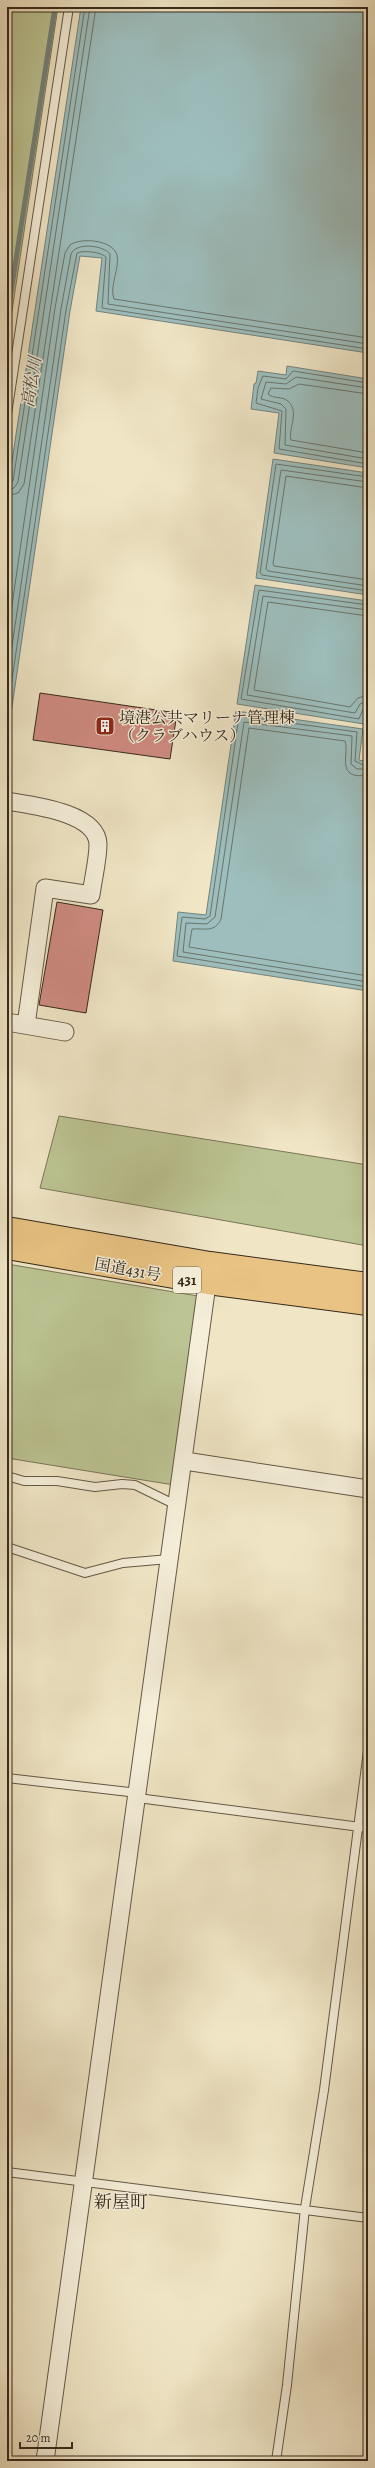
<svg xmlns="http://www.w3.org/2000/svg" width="375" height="2468" font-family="Alegreya,'Noto Serif JP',serif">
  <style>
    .green { fill: #bcc493; stroke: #797657 }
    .water { fill: #9dbebd; stroke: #74827c }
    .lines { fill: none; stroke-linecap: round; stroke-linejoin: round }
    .shore { stroke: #6a746c; stroke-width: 1 }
    .stream { stroke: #74827c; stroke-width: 5 }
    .building { fill: #cf8b82; stroke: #36291b }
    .lane-casing { stroke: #645846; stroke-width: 10 }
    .street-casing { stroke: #645846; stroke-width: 19 }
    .highway-casing { stroke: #36291b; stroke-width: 24 }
    .lane { stroke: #f5efda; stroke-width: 8 }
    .street { stroke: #f5efda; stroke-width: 17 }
    .highway { stroke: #e8c383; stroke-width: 22 }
    .labels { text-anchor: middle; stroke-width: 3; stroke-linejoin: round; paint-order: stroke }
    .shield { fill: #f5efda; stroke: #6f6454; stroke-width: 1 }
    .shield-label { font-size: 15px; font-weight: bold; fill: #36291b }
    .poi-label { font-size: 16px; fill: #36291b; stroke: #f5efda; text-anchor: start }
    .street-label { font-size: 16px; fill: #36291b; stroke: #f5efda }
    .water-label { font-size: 17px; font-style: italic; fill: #504e44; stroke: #f5efda }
    .quarter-label { font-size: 18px; fill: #36291b; stroke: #f5efda }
  </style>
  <rect width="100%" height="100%" fill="#f0e6c6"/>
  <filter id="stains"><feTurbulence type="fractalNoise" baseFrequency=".005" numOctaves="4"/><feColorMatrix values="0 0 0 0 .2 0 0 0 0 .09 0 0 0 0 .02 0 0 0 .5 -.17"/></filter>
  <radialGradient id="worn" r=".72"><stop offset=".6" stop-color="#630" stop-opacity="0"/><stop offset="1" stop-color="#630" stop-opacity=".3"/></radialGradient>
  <path class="green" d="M 7,7 L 58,7 L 7,344 Z
    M 59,1116 L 368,1165 L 368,1246 L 40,1188 Z
    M 7,1264 L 198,1296 L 174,1485 L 7,1458 Z"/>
  <path class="water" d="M 81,7 L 368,7 L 368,353 L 96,311 L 102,258 L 80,256 L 70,311 L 7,741 L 7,494 Z
    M 287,366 L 368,379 L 368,468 L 274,453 L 279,413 L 251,409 L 254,384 L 256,383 L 258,371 L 286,375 Z
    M 273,459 L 368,473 L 368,595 L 256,578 Z
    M 255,585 L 368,601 L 368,699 L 364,724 L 237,704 Z
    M 236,711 L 363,729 L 359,760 L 364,761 L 368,738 L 368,991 L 173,961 L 178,912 L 206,915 Z"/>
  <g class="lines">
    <path class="shore" d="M 368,383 L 293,371 L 286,379 L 263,376 L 258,388 L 256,403 L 282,411 L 279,449 L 368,464
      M 368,388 L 296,377 L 286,384 L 266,382 L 261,399 L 281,404 L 286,409 L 285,445 L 368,459
      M 368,394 L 299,384 L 289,389 L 271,388 L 268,394 C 273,399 282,396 288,401 C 300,412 288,428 291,440 L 368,453
      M 368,477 L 276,464 L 260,573 L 262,575 L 368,591
      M 368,482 L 281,470 L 266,569 L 268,571 L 368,586
      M 7,485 L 13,481 L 85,7
      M 368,488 L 286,476 L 273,564 L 274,566 L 368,580
      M 7,490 L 14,488 L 18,482 L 90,7
      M 7,496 L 18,493 L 24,484 L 96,7
      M 368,605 L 259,590 L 241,699 L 359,719 L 363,709 L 368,707
      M 368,610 L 263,596 L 247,695 L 355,713 L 360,704 L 368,701
      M 368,616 L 268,602 L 254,690 L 350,707 L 358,698 L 368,695
      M 7,640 L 55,308 L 65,253 L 70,245 C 81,237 113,240 117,255 C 120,268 109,287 114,299 L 368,338
      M 7,681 L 61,309 L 71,254 C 76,242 103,245 110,254 L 108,304 L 368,344
      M 7,714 L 66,310 L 77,253 C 83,250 101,252 106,257 L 102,308 L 368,349
      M 368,762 L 363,765 L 355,761 L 357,732 L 239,716 L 210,916 L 205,919 L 182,917 L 177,956 L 368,987
      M 368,769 L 357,769 L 351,764 L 352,736 L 244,722 L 215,917 L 207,924 L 186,923 L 183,952 L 368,982
      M 368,775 C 334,781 350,752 345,741 L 249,728 L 221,919 C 215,933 204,928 192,929 L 189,947 L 368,976"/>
    <path class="stream" d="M 7,318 L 55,7"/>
  </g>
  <path class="building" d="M 40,693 L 177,713 L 170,759 L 33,740 Z
    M 57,902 L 103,910 L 86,1013 L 39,1005 Z"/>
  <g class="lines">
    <g class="lane-casing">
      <path id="lane" d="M 7,414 L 69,7
        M 7,1476 L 24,1481 L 57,1481 L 95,1487 L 122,1484 L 135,1485 L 178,1506
        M 7,1547 L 85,1573 L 123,1563 L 169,1559
        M 7,1778 L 138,1793
        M 138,1798 L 368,1828
        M 7,2172 L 368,2218
        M 276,2461 L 287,2385 L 305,2208 L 324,2090 L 368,1751"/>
    </g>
    <g class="street-casing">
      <path id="street" d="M 7,801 C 30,805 97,812 98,844 C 98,860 93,879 91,895 L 45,888 L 26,1025
        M 7,1022 L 65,1032
        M 185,1461 L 368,1489
        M 45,2461 L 209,1270"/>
    </g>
    <g class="highway-casing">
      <path id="highway" d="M 7,1228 L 210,1263 L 368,1284
        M 7,1248 L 208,1283 L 368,1304"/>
    </g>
    <use href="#lane" class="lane"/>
    <use href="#street" class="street"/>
    <use href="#highway" class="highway"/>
  </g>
  <defs>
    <g id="building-square" transform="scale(1)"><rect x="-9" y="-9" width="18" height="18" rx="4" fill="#8f2418" stroke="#f5efda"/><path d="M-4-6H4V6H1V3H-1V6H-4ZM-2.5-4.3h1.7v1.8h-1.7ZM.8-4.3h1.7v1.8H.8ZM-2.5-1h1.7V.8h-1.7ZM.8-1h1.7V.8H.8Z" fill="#fff"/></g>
  </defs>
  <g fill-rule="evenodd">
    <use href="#building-square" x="105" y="726"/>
  </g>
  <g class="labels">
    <rect class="shield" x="173" y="1267" width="28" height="26" rx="3"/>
    <g class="shield-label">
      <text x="187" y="1285">431</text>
    </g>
    <g class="poi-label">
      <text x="119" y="723">境港公共マリーナ管理棟<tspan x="119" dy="18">（クラブハウス）</tspan></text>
    </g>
    <g class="street-label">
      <text transform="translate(128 1269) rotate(10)" y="6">国道431号</text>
    </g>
    <g class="water-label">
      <text transform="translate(31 382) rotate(-81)" y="6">高松川</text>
    </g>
    <g class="quarter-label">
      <text x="121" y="2208">新屋町</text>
    </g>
  </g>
  <rect width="375" height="2468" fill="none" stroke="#f0e6c6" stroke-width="24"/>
  <rect x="8" y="8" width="359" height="2452" fill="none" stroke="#36291b" stroke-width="2"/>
  <rect x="12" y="12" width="351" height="2444" fill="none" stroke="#36291b"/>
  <path d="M20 2442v6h52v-6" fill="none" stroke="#36291b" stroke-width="2"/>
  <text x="26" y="2442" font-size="12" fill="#36291b" stroke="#f5efda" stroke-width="3" paint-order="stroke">20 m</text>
  <rect width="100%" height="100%" filter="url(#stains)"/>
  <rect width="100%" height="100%" fill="url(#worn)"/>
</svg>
